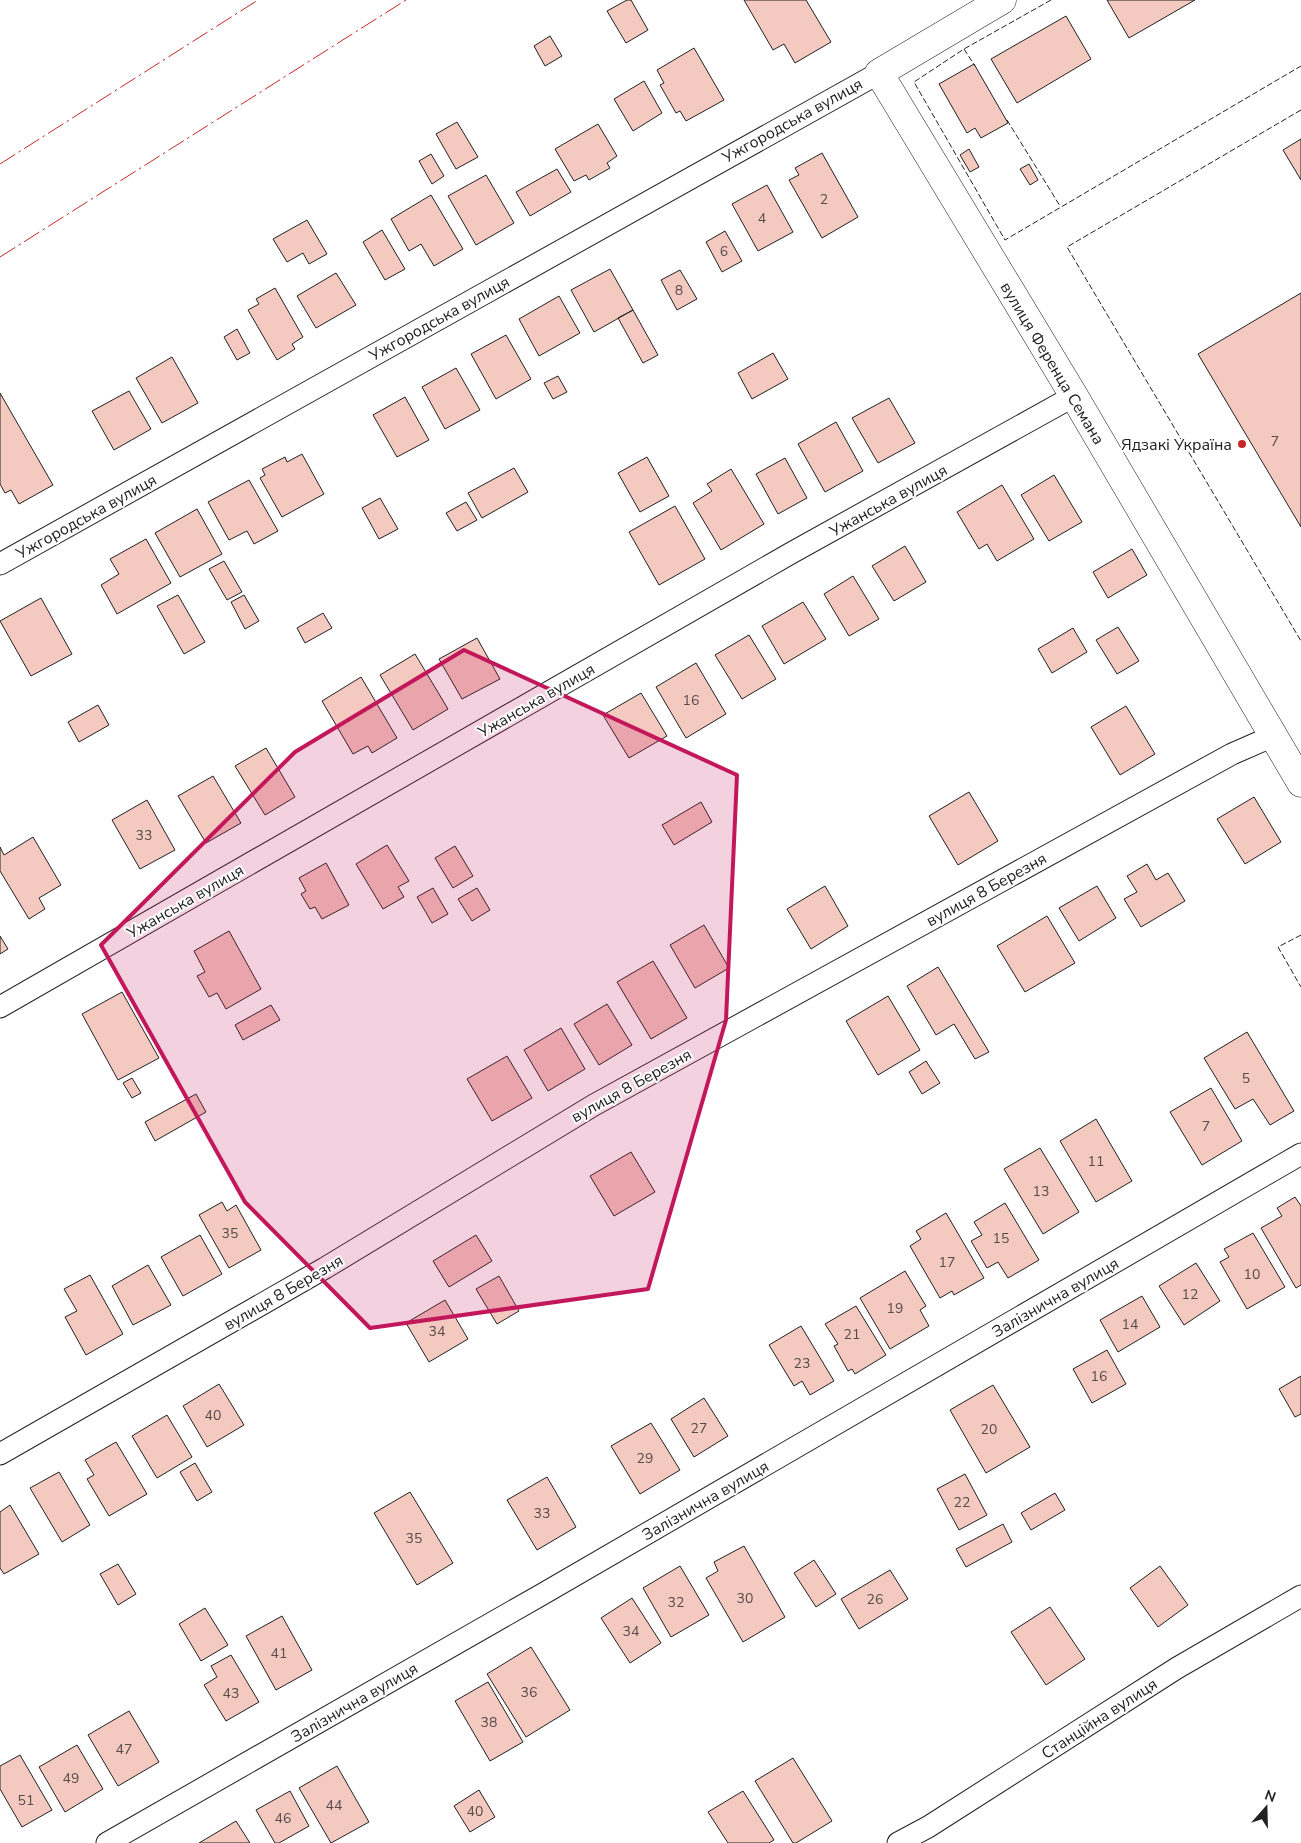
<svg xmlns="http://www.w3.org/2000/svg" width="1301" height="1843" font-family="'Nunito Sans',sans-serif">
  <style>
    .building { fill: #f3c9c0; stroke: #222 }
    .lines { fill: none; stroke-linecap: round; stroke-linejoin: round }
    .street-casing { stroke: #222; stroke-width: 23 }
    .secondary-casing { stroke: #222; stroke-width: 29 }
    .street { stroke: #fff; stroke-width: 21 }
    .secondary { stroke: #fff; stroke-width: 28 }
    .fence { stroke: #222; stroke-width: 1; stroke-dasharray: 6 2.5; stroke-linecap: butt }
    .power { stroke: #c62828; stroke-width: 1; stroke-dasharray: 18 4 2.5 4; stroke-linecap: butt }
    .marked { fill: #c2185b; fill-opacity: 0.2; stroke: #c2185b; stroke-width: 4; stroke-linejoin: round }
    .poi-dot { fill: #c62828; stroke: #fff; stroke-width: 2 }
    .labels { text-anchor: middle; stroke-width: 4; stroke-linejoin: round; paint-order: stroke }
    .number-label { font-size: 14px; fill: #564c4a }
    .street-label { font-size: 16px; fill: #222; stroke: #fff }
    .poi-label { font-size: 16px; fill: #222; stroke: #fff; text-anchor: end }
  </style>
  <rect width="100%" height="100%" fill="#fff"/>
  <path class="building" d="M 627,0 L 631,0 L 648,30 L 626,43 L 607,11 Z
    M 744,0 L 806,0 L 831,42 L 795,63 L 784,44 L 773,50 Z
    M 1107,0 L 1195,0 L 1129,38 Z
    M 1066,16 L 1091,59 L 1017,103 L 991,59 Z
    M 550,36 L 562,56 L 545,66 L 534,46 Z
    M 694,48 L 724,100 L 686,121 L 680,111 L 676,113 L 660,85 L 664,83 L 657,70 Z
    M 974,64 L 1008,123 L 981,138 L 975,128 L 967,133 L 939,84 Z
    M 644,81 L 662,113 L 633,131 L 614,99 Z
    M 457,122 L 478,157 L 456,169 L 436,134 Z
    M 598,124 L 617,156 L 607,163 L 610,168 L 589,180 L 586,175 L 574,181 L 555,149 Z
    M 1301,139 L 1301,180 L 1283,150 Z
    M 969,149 L 979,167 L 970,172 L 960,155 Z
    M 822,153 L 858,217 L 822,238 L 789,180 L 799,175 L 795,168 Z
    M 431,154 L 444,176 L 432,184 L 419,161 Z
    M 1029,164 L 1038,180 L 1030,185 L 1020,169 Z
    M 557,169 L 571,192 L 530,216 L 516,192 Z
    M 486,175 L 514,223 L 476,245 L 448,196 Z
    M 767,185 L 793,232 L 758,251 L 732,204 Z
    M 431,195 L 463,249 L 434,266 L 421,244 L 409,251 L 391,219 Z
    M 307,220 L 327,254 L 309,264 L 303,253 L 287,262 L 273,239 Z
    M 382,230 L 405,269 L 385,280 L 363,242 Z
    M 725,231 L 742,261 L 722,272 L 706,242 Z
    M 610,269 L 633,310 L 594,332 L 571,290 Z
    M 680,270 L 697,299 L 677,310 L 661,280 Z
    M 336,273 L 356,305 L 316,328 L 297,296 Z
    M 275,288 L 303,337 L 292,344 L 295,349 L 277,360 L 248,310 L 259,304 L 256,299 Z
    M 1301,293 L 1301,527 L 1198,354 Z
    M 559,296 L 580,333 L 539,356 L 519,319 Z
    M 633,310 L 658,355 L 643,363 L 618,318 Z
    M 237,329 L 250,353 L 237,360 L 224,337 Z
    M 506,335 L 531,379 L 496,399 L 471,354 Z
    M 773,353 L 788,379 L 752,399 L 738,373 Z
    M 172,357 L 198,403 L 162,423 L 136,378 Z
    M 456,368 L 480,410 L 445,429 L 422,387 Z
    M 558,376 L 567,392 L 553,399 L 544,383 Z
    M 129,391 L 151,429 L 114,450 L 92,411 Z
    M 0,393 L 53,485 L 19,504 L 11,490 L 5,493 L 0,484 Z
    M 405,397 L 429,440 L 397,457 L 373,415 Z
    M 889,398 L 915,443 L 878,463 L 852,418 Z
    M 836,422 L 863,471 L 825,492 L 798,444 Z
    M 302,454 L 324,494 L 282,517 L 260,478 L 265,475 L 262,469 L 285,457 L 287,462 Z
    M 647,457 L 669,496 L 640,512 L 618,473 Z
    M 785,458 L 807,498 L 778,514 L 756,474 Z
    M 514,468 L 528,492 L 482,518 L 468,493 Z
    M 731,469 L 764,524 L 721,550 L 693,503 L 712,491 L 707,484 Z
    M 1054,475 L 1082,522 L 1049,541 L 1021,495 Z
    M 249,480 L 278,531 L 254,544 L 247,531 L 229,540 L 208,502 Z
    M 1002,485 L 1034,539 L 997,561 L 987,544 L 979,549 L 957,512 Z
    M 380,498 L 398,529 L 379,539 L 362,508 Z
    M 466,502 L 477,520 L 457,531 L 446,513 Z
    M 675,506 L 705,559 L 659,585 L 629,532 Z
    M 197,509 L 222,554 L 180,577 L 155,533 Z
    M 146,539 L 171,583 L 117,614 L 101,585 L 119,574 L 110,559 Z
    M 905,546 L 926,582 L 894,601 L 872,566 Z
    M 1132,549 L 1147,575 L 1108,598 L 1093,572 Z
    M 224,561 L 242,592 L 227,600 L 209,569 Z
    M 853,576 L 879,619 L 849,636 L 824,594 Z
    M 178,595 L 205,642 L 184,654 L 157,606 Z
    M 244,595 L 259,621 L 245,629 L 231,602 Z
    M 41,598 L 72,654 L 31,676 L 0,621 Z
    M 803,602 L 826,639 L 784,664 L 762,626 Z
    M 323,613 L 332,628 L 305,643 L 297,628 Z
    M 1118,627 L 1139,661 L 1117,674 L 1096,640 Z
    M 1073,628 L 1087,652 L 1052,673 L 1038,649 Z
    M 749,635 L 776,679 L 742,699 L 715,655 Z
    M 477,638 L 500,679 L 462,699 L 439,659 Z
    M 415,654 L 448,709 L 413,730 L 380,675 Z
    M 696,663 L 726,714 L 686,738 L 656,687 Z
    M 361,677 L 397,738 L 372,753 L 368,746 L 353,754 L 322,701 Z
    M 641,693 L 667,736 L 629,758 L 603,715 Z
    M 98,705 L 109,725 L 79,742 L 68,722 Z
    M 1126,706 L 1155,754 L 1120,775 L 1091,727 Z
    M 266,748 L 295,797 L 265,815 L 235,766 Z
    M 213,776 L 241,823 L 206,843 L 178,796 Z
    M 969,792 L 998,841 L 958,865 L 929,816 Z
    M 1254,797 L 1281,842 L 1245,864 L 1217,819 Z
    M 147,800 L 175,850 L 140,869 L 112,820 Z
    M 701,802 L 712,822 L 674,845 L 662,825 Z
    M 33,837 L 61,885 L 39,898 L 45,909 L 29,919 L 0,871 L 0,847 L 4,855 Z
    M 387,845 L 409,881 L 398,887 L 404,897 L 383,909 L 356,864 Z
    M 455,846 L 473,876 L 453,888 L 435,858 Z
    M 326,863 L 349,905 L 322,919 L 315,907 L 310,909 L 301,894 L 306,891 L 299,878 Z
    M 1147,864 L 1156,880 L 1168,873 L 1185,901 L 1141,927 L 1124,899 L 1137,892 L 1127,876 Z
    M 825,886 L 848,926 L 811,949 L 787,909 Z
    M 1097,886 L 1116,918 L 1079,941 L 1059,908 Z
    M 433,888 L 448,914 L 432,923 L 417,897 Z
    M 477,888 L 490,910 L 472,921 L 458,899 Z
    M 1047,916 L 1075,963 L 1025,992 L 997,946 Z
    M 704,925 L 729,968 L 695,988 L 670,945 Z
    M 229,931 L 261,989 L 226,1009 L 217,993 L 209,997 L 197,976 L 205,972 L 194,951 Z
    M 0,936 L 8,949 L 0,954 Z
    M 653,961 L 687,1018 L 651,1039 L 617,982 Z
    M 938,967 L 989,1052 L 975,1059 L 954,1024 L 936,1035 L 907,986 Z
    M 122,992 L 159,1058 L 118,1080 L 82,1014 Z
    M 888,996 L 920,1050 L 878,1075 L 846,1021 Z
    M 607,1004 L 632,1045 L 599,1065 L 574,1024 Z
    M 271,1005 L 280,1020 L 243,1040 L 235,1025 Z
    M 561,1028 L 585,1069 L 548,1091 L 524,1050 Z
    M 1247,1032 L 1294,1111 L 1270,1125 L 1253,1099 L 1235,1109 L 1204,1058 Z
    M 507,1056 L 532,1098 L 492,1121 L 467,1079 Z
    M 926,1061 L 940,1083 L 922,1094 L 909,1072 Z
    M 132,1078 L 141,1093 L 132,1098 L 123,1083 Z
    M 1211,1088 L 1242,1141 L 1202,1165 L 1170,1112 Z
    M 196,1094 L 206,1112 L 155,1141 L 145,1122 Z
    M 1096,1119 L 1132,1181 L 1096,1202 L 1060,1141 Z
    M 1040,1148 L 1079,1212 L 1043,1234 L 1004,1169 Z
    M 631,1152 L 655,1192 L 614,1216 L 590,1176 Z
    M 1295,1197 L 1301,1206 L 1301,1285 L 1296,1288 L 1261,1228 L 1282,1216 L 1277,1208 Z
    M 222,1202 L 227,1211 L 236,1205 L 261,1250 L 229,1268 L 199,1215 Z
    M 1005,1203 L 1039,1260 L 1008,1278 L 998,1262 L 987,1268 L 971,1241 L 982,1235 L 974,1222 Z
    M 946,1213 L 984,1278 L 954,1295 L 952,1291 L 940,1298 L 910,1246 L 921,1239 L 916,1231 Z
    M 1253,1233 L 1285,1287 L 1247,1309 L 1220,1262 L 1229,1257 L 1224,1249 Z
    M 200,1235 L 222,1274 L 183,1296 L 161,1257 Z
    M 476,1235 L 492,1261 L 449,1287 L 433,1261 Z
    M 1196,1263 L 1220,1301 L 1184,1325 L 1159,1286 Z
    M 148,1265 L 171,1305 L 133,1325 L 112,1286 Z
    M 905,1271 L 926,1306 L 920,1310 L 929,1326 L 890,1349 L 860,1298 Z
    M 90,1275 L 123,1334 L 86,1355 L 65,1317 L 77,1311 L 64,1289 Z
    M 499,1276 L 519,1311 L 497,1324 L 476,1289 Z
    M 1142,1296 L 1160,1327 L 1118,1352 L 1100,1320 Z
    M 445,1300 L 468,1339 L 429,1362 L 406,1323 Z
    M 856,1306 L 886,1355 L 855,1374 L 852,1369 L 848,1371 L 834,1346 L 838,1344 L 825,1324 Z
    M 801,1326 L 834,1381 L 810,1395 L 802,1381 L 794,1386 L 769,1345 Z
    M 1107,1350 L 1126,1384 L 1092,1403 L 1073,1369 Z
    M 1301,1376 L 1301,1414 L 1295,1417 L 1279,1389 Z
    M 219,1384 L 244,1425 L 207,1447 L 183,1406 Z
    M 993,1385 L 1030,1447 L 986,1473 L 950,1410 Z
    M 704,1398 L 728,1436 L 694,1457 L 671,1419 Z
    M 167,1415 L 192,1457 L 157,1478 L 132,1436 Z
    M 651,1423 L 680,1470 L 640,1494 L 611,1446 Z
    M 116,1442 L 147,1494 L 109,1516 L 87,1479 L 94,1475 L 85,1460 Z
    M 195,1463 L 212,1492 L 197,1501 L 180,1472 Z
    M 59,1472 L 90,1525 L 62,1542 L 30,1488 Z
    M 965,1474 L 987,1515 L 959,1530 L 937,1489 Z
    M 547,1477 L 576,1527 L 537,1550 L 507,1500 Z
    M 410,1492 L 453,1563 L 417,1585 L 374,1513 Z
    M 1055,1493 L 1065,1510 L 1031,1530 L 1021,1513 Z
    M 10,1505 L 39,1554 L 4,1574 L 0,1568 L 0,1512 Z
    M 1003,1524 L 1012,1542 L 966,1567 L 956,1549 Z
    M 744,1546 L 785,1617 L 743,1642 L 706,1578 L 718,1571 L 714,1562 Z
    M 814,1560 L 836,1594 L 816,1607 L 794,1573 Z
    M 118,1564 L 136,1594 L 118,1605 L 100,1574 Z
    M 680,1566 L 709,1615 L 671,1637 L 643,1588 Z
    M 1160,1566 L 1188,1605 L 1158,1627 L 1130,1588 Z
    M 890,1570 L 908,1599 L 859,1629 L 841,1599 Z
    M 632,1598 L 661,1643 L 630,1663 L 601,1618 Z
    M 1050,1607 L 1085,1659 L 1046,1685 L 1011,1632 Z
    M 205,1608 L 228,1645 L 201,1661 L 179,1624 Z
    M 282,1616 L 312,1670 L 276,1690 L 246,1636 Z
    M 531,1647 L 570,1710 L 526,1737 L 487,1674 Z
    M 231,1655 L 259,1702 L 226,1721 L 204,1685 L 217,1677 L 211,1666 Z
    M 488,1682 L 523,1742 L 490,1761 L 455,1701 Z
    M 129,1711 L 159,1762 L 118,1786 L 88,1735 Z
    M 77,1745 L 103,1789 L 65,1812 L 39,1767 Z
    M 20,1755 L 52,1810 L 22,1827 L 0,1789 L 0,1766 Z
    M 793,1758 L 832,1821 L 796,1843 L 793,1843 L 755,1781 Z
    M 337,1766 L 369,1822 L 331,1843 L 299,1788 Z
    M 479,1790 L 495,1817 L 470,1832 L 454,1806 Z
    M 290,1791 L 309,1826 L 279,1843 L 275,1843 L 256,1810 Z
    M 743,1791 L 774,1840 L 769,1843 L 728,1843 L 708,1812 Z
    M 236,1821 L 250,1843 L 199,1843 Z"/>
  <g class="lines">
    <g class="street-casing">
      <path id="street" d="M 0,564 L 879,73
        M 0,1007 L 793,552 L 1074,396
        M 0,1454 L 325,1268 L 594,1105 L 1232,754 L 1273,736
        M 107,1843 L 541,1595 L 1301,1154
        M 898,1843 L 928,1827 L 1177,1668 L 1301,1596"/>
    </g>
    <g class="secondary-casing">
      <path id="secondary" d="M 1002,0 L 879,73 L 1074,396 L 1301,783"/>
    </g>
    <use href="#street" class="street"/>
    <use href="#secondary" class="secondary"/>
    <path class="fence" d="M 1051,0 L 964,49 L 914,82 L 1005,240 L 1301,66
      M 964,49 L 975,66
      M 1301,110 L 1067,247 L 1301,641
      M 1007,120 L 1060,206
      M 1301,935 L 1278,947 L 1301,987"/>
    <path class="power" d="M 0,164 L 258,0
      M 0,257 L 406,0"/>
  </g>
  <path class="marked" d="M 464,650 L 737,775 L 726,1020 L 648,1289 L 370,1328 L 245,1202 L 101,945 L 295,752 Z"/>
  <circle class="poi-dot" cx="1242" cy="444" r="5"/>
  <g class="labels">
    <g class="number-label">
      <text x="824" y="204">2</text>
      <text x="762" y="223">4</text>
      <text x="724" y="256">6</text>
      <text x="679" y="295">8</text>
      <text x="1275" y="446">7</text>
      <text x="691" y="705">16</text>
      <text x="144" y="840">33</text>
      <text x="1246" y="1083">5</text>
      <text x="1206" y="1131">7</text>
      <text x="1096" y="1166">11</text>
      <text x="1041" y="1196">13</text>
      <text x="230" y="1238">35</text>
      <text x="1001" y="1243">15</text>
      <text x="947" y="1267">17</text>
      <text x="1252" y="1279">10</text>
      <text x="1190" y="1299">12</text>
      <text x="895" y="1313">19</text>
      <text x="1130" y="1329">14</text>
      <text x="437" y="1336">34</text>
      <text x="852" y="1339">21</text>
      <text x="802" y="1368">23</text>
      <text x="1099" y="1381">16</text>
      <text x="213" y="1420">40</text>
      <text x="699" y="1433">27</text>
      <text x="989" y="1434">20</text>
      <text x="645" y="1463">29</text>
      <text x="962" y="1507">22</text>
      <text x="542" y="1518">33</text>
      <text x="414" y="1543">35</text>
      <text x="745" y="1603">30</text>
      <text x="875" y="1604">26</text>
      <text x="676" y="1607">32</text>
      <text x="631" y="1636">34</text>
      <text x="279" y="1658">41</text>
      <text x="529" y="1697">36</text>
      <text x="231" y="1698">43</text>
      <text x="489" y="1727">38</text>
      <text x="124" y="1754">47</text>
      <text x="71" y="1783">49</text>
      <text x="26" y="1805">51</text>
      <text x="334" y="1810">44</text>
      <text x="475" y="1816">40</text>
      <text x="283" y="1823">46</text>
    </g>
    <g class="street-label">
      <text transform="translate(792 120) rotate(-29)" y="6">Ужгородська вулиця</text>
      <text transform="translate(439 318) rotate(-29)" y="6">Ужгородська вулиця</text>
      <text transform="translate(1053 363) rotate(59)" y="6">вулиця Ференца Семана</text>
      <text transform="translate(888 500) rotate(-29)" y="6">Ужанська вулиця</text>
      <text transform="translate(86 516) rotate(-29)" y="6">Ужгородська вулиця</text>
      <text transform="translate(536 700) rotate(-30)" y="6">Ужанська вулиця</text>
      <text transform="translate(986 889) rotate(-29)" y="6">вулиця 8 Березня</text>
      <text transform="translate(185 901) rotate(-30)" y="6">Ужанська вулиця</text>
      <text transform="translate(631 1085) rotate(-29)" y="6">вулиця 8 Березня</text>
      <text transform="translate(283 1292) rotate(-30)" y="6">вулиця 8 Березня</text>
      <text transform="translate(1055 1297) rotate(-30)" y="6">Залізнична вулиця</text>
      <text transform="translate(705 1500) rotate(-30)" y="6">Залізнична вулиця</text>
      <text transform="translate(354 1702) rotate(-30)" y="6">Залізнична вулиця</text>
      <text transform="translate(1099 1718) rotate(-33)" y="6">Станційна вулиця</text>
    </g>
    <g class="poi-label">
      <text x="1232" y="450">Ядзакі Україна</text>
    </g>
  </g>
  <g transform="translate(1266 1808) rotate(20)" stroke="#ffffff" stroke-width="4" paint-order="stroke">
  <path d="M0-4L9 19L0 12L-9 19Z" fill="#222222"/>
  <text y="-8" font-size="14" font-weight="bold" text-anchor="middle" fill="#222222">N</text>
  </g>
</svg>
